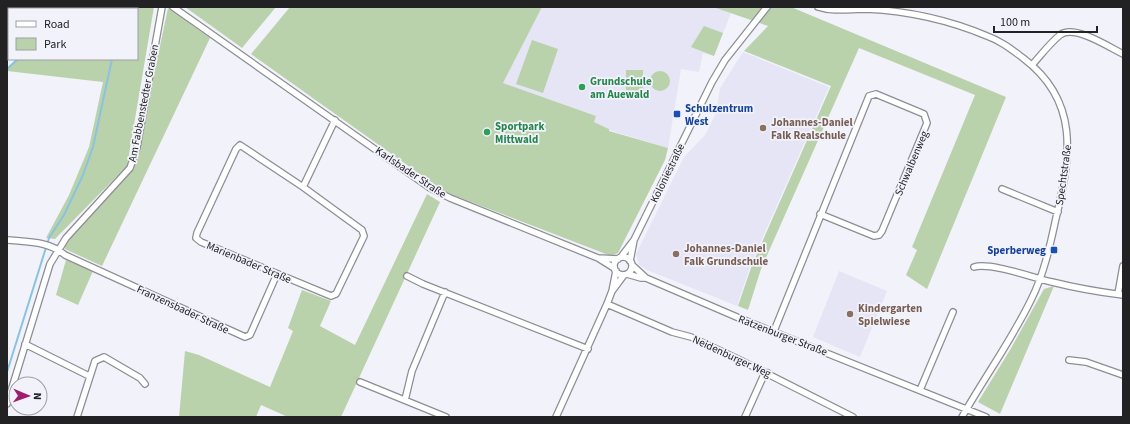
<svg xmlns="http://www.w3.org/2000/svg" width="1130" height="424" font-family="'Source Sans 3',sans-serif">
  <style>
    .built { fill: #e5e5f5 }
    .green { fill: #b9d2ab }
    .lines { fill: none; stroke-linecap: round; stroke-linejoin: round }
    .stream { stroke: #8ac3e2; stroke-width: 2 }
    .minor-casing { stroke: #8d8d95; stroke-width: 8 }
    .minor { stroke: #fff; stroke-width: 5.5 }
    .leisure-dot { fill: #2e9e5b; stroke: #f2f2fb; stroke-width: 1.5 }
    .transit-dot { fill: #1a4fb4; stroke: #f2f2fb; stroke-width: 1.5 }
    .education-dot { fill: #8d6e63; stroke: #f2f2fb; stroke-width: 1.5 }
    .labels { text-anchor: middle; stroke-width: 3.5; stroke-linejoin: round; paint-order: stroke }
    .leisure-label { font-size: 11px; font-weight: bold; fill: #27864d; stroke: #f2f2fb; text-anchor: start }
    .street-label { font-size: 11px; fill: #222225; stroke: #f2f2fb }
    .transit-label { font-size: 11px; font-weight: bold; fill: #164399; stroke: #f2f2fb; text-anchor: start }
    .education-label { font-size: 11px; font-weight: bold; fill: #785e54; stroke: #f2f2fb; text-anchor: start }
  </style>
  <rect width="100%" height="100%" fill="#f2f2fb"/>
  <path class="built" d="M 542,7 L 713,7 L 731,13 L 714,56 L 703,53 L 699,72 L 681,69 L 668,148 L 609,130 L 609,129 L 594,122 L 596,116 L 503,83 Z
    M 743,52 L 829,87 L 751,264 L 737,306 L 647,270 L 639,265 L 636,254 L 684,157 L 705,135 L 716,113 L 720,88 Z
    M 839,271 L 887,291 L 860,357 L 813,337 Z"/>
  <path class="green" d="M 71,7 L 154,7 L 127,166 L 55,239 L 46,238 L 69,195 L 89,147 L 103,82 L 7,71 L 7,68 L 16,59 L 137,59 L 137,9 L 69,9 Z
    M 185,7 L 276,7 L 242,48 Z
    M 290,7 L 542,7 L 503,83 L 596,116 L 594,122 L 609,129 L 609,131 L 668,148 L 665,160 L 618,253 L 611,256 L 445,192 L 251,54 Z
    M 713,7 L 791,7 L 1006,97 L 927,289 L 906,275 L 917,250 L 912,247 L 975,95 L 859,48 L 761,269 L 748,310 L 738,306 L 752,265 L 831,86 L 744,51 L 768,26 Z
    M 168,8 L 210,38 L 102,266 L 65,249 L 65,243 L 134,169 Z
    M 704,26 L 723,33 L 714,56 L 691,47 Z
    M 532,40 L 558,49 L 543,93 L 516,84 Z
    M 626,70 L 643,70 L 643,96 L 626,97 Z
    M650 81a10 10 0 1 1 20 0a10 10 0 1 1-20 0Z
    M 427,194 L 440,202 L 341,417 L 288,417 L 261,405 L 256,417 L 179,417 L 185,351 L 199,355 L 270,387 L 293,331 L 288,328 L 302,290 L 331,301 L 320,326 L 355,345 Z
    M 66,260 L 93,271 L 78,305 L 56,295 Z
    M 1054,286 L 1000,414 L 978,402 L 1010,350 L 1044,289 Z"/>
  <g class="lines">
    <path class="stream" d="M 70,9 L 72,7
      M 128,9 L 128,7
      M 7,69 L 18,59
      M 7,372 L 49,238 L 64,215 L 83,175 L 93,147 L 112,59"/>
    <g class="minor-casing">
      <path id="minor" d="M 173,7 L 430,188 L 450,198 L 598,258 L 614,268
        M 818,7 C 833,12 850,9 867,9 C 907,11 949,20 987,36 C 1001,41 1011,49 1023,58 C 1080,101 1071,156 1056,218 C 1050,246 1044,274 1031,300 C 1011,341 984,378 962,417
        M 1032,65 C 1041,55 1050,43 1060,35 C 1074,24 1109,47 1123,54
        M 240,145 L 303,187 L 362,230 L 364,236 L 336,294 L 331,296 L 201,242 L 196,238 L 197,233 L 236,149 Z
        M 303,187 L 335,120
        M 1002,189 L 1058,212
        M 7,240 C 28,242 49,241 65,255 L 245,337 L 250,335 L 277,274
        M 621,257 L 634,240
        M614 266a9 9 0 1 1 18 0a9 9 0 1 1-18 0Z
        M 598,258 L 618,259
        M 630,261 L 634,240 L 712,82 L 725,60 L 767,7
        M 632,265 L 646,278
        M 974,267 C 990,262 1034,278 1052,282 C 1076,288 1099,292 1123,295
        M 627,274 L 641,278 L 646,278 L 739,318 L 986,417
        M 407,276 L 423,284 L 588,349
        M 612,291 L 624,275
        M 1118,294 L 1123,266
        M 607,304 L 672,332 L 691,337 L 738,359 L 853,417
        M 774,331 L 869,96 L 876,94 L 924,114 L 927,123 L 882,231 L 879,235 L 874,236 L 820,214
        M 25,344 L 89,376
        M 1069,360 L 1086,362 L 1123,375
        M 360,382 L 446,417
        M 920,390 L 953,312
        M 405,400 L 412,371 L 445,292
        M 7,404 L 50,264 L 66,238 L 130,168 L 137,147 L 162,7
        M 77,417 L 95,361 L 104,357 L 140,378 L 145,384
        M 556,417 L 607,304 L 612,291 L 616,271
        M 745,417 L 763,377 L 768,373"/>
    </g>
    <use href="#minor" class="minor"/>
  </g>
  <g class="leisure-dot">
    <circle cx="582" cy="87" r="4"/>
    <circle cx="487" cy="132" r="4"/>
  </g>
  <g class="transit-dot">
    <rect x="673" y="110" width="8" height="8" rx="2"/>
    <rect x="1050" y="246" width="8" height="8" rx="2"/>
  </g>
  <g class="education-dot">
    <circle cx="763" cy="128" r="4"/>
    <circle cx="676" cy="254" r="4"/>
    <circle cx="850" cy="314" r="4"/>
  </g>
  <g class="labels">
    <g class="leisure-label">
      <text x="590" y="85">Grundschule<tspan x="590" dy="13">am Auewald</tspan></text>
      <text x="495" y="130">Sportpark<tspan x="495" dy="13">Mittwald</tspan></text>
    </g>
    <g class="street-label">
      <text transform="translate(143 103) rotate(-79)" y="4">Am Fabbenstedter Graben</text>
      <text transform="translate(911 163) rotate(-67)" y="4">Schwalbenweg</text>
      <text transform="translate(411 172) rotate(34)" y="4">Karlsbader Straße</text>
      <text transform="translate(667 173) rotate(-64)" y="4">Koloniestraße</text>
      <text transform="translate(1063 175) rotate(-82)" y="4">Spechtstraße</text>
      <text transform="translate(249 262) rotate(23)" y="4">Marienbader Straße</text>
      <text transform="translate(183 309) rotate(25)" y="4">Franzensbader Straße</text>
      <text transform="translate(783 335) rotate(21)" y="4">Ratzenburger Straße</text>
      <text transform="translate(732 356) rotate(25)" y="4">Neidenburger Weg</text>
    </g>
    <g class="transit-label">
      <text x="685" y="112">Schulzentrum<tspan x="685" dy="13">West</tspan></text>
      <text x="1046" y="254" text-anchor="end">Sperberweg</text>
    </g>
    <g class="education-label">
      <text x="771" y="126">Johannes-Daniel<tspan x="771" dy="13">Falk Realschule</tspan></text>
      <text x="684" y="252">Johannes-Daniel<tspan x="684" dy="13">Falk Grundschule</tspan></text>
      <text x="858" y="312">Kindergarten<tspan x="858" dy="13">Spielwiese</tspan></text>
    </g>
  </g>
  <rect width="1130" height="424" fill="none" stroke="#222225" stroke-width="16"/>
  <rect x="8" y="8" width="130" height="52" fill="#f2f2fb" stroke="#9f9fa5"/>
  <rect x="16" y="21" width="20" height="6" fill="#ffffff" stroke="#9f9fa5"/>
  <text x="44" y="28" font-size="12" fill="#222225">Road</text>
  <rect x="16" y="38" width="20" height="12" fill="#b9d2ab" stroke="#9f9fa5"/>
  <text x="44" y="48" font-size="12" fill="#222225">Park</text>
  <g transform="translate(28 396) rotate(92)"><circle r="19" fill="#f2f2fb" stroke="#9f9fa5"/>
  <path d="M0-3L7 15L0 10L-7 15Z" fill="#a01d6e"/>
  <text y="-6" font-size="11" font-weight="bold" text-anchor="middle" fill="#222225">N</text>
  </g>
  <path d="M994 26v6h103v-6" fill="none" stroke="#222225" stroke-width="2"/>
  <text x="1000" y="26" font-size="12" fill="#222225" stroke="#f2f2fb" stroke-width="3" paint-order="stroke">100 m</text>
</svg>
